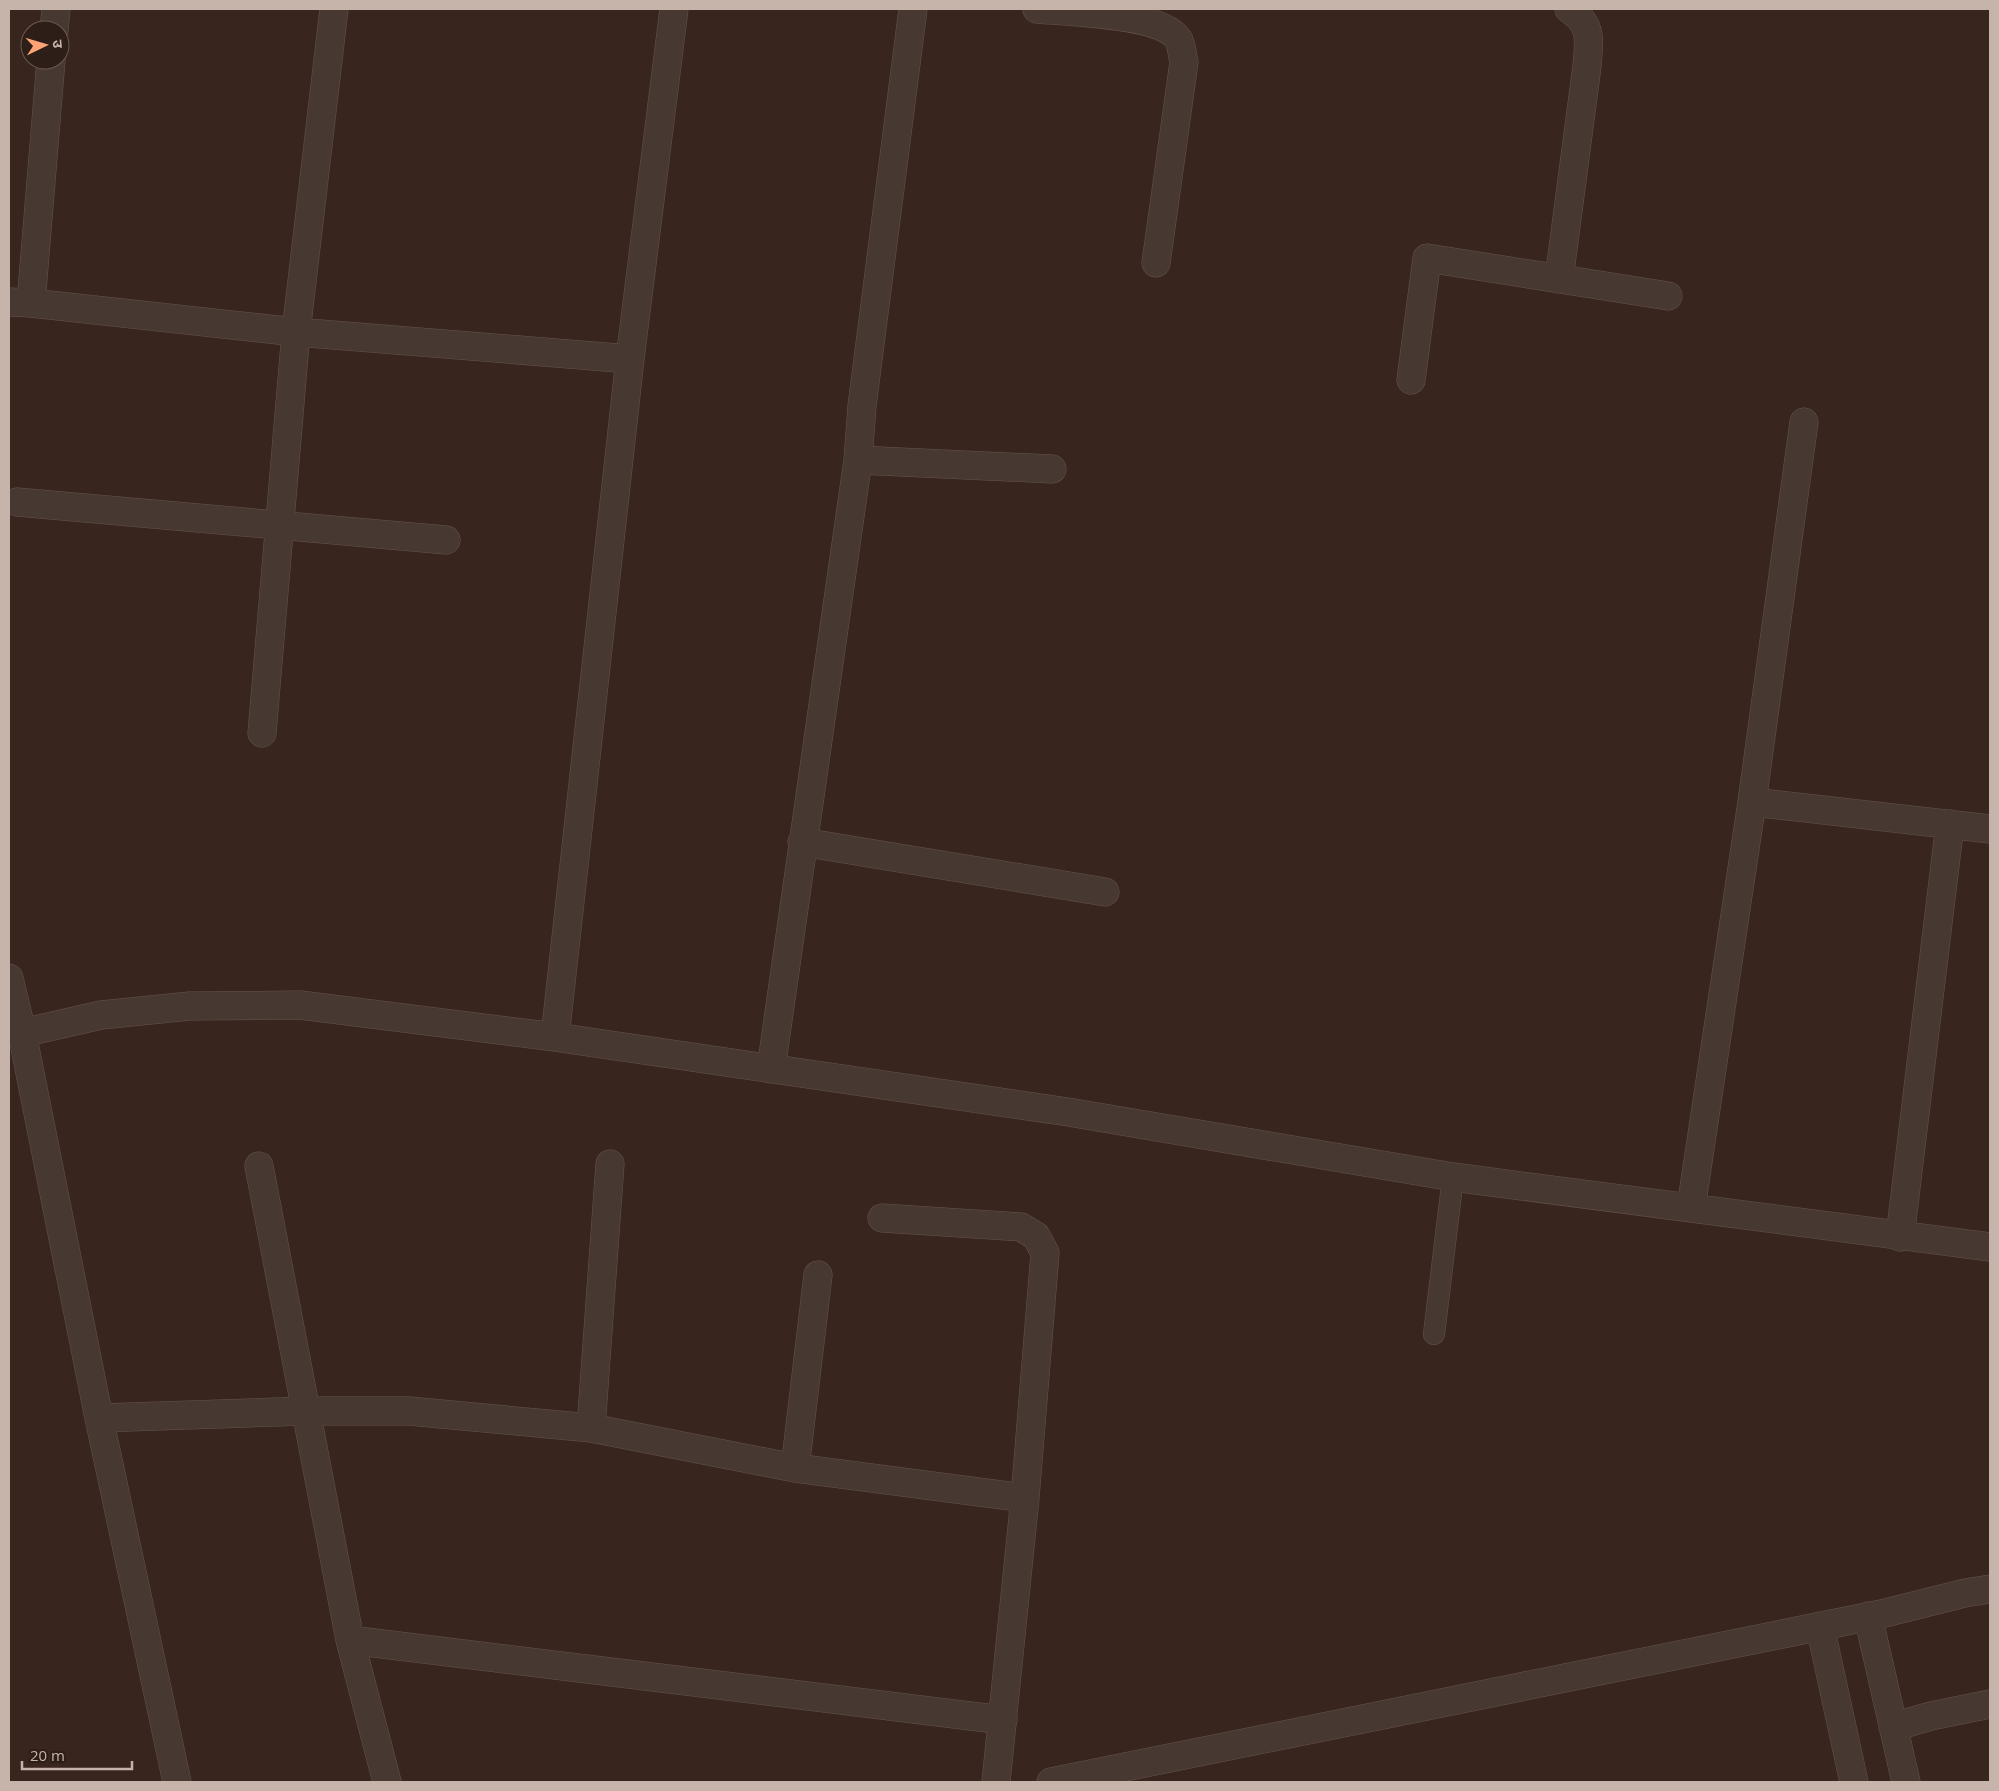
<svg xmlns="http://www.w3.org/2000/svg" width="1999" height="1791" font-family="'Open Sans','Noto Sans Devanagari',sans-serif">
  <style>
    .lines { fill: none; stroke-linecap: round; stroke-linejoin: round }
    .lane-casing { stroke: #64544c; stroke-width: 22 }
    .street-casing { stroke: #64544c; stroke-width: 29 }
    .lane { stroke: #483832; stroke-width: 21 }
    .street { stroke: #483832; stroke-width: 28 }
  </style>
  <rect width="100%" height="100%" fill="#38251e"/>
  <g class="lines">
    <g class="lane-casing">
      <path id="lane" d="M 1434,1334 L 1453,1177"/>
    </g>
    <g class="street-casing">
      <path id="street" d="M 1037,9 C 1068,12 1161,13 1178,39 C 1182,45 1182,55 1184,62 L 1156,263
        M 54,30 L 56,9
        M 1559,279 L 1587,66 C 1589,40 1593,25 1569,9
        M 9,302 L 31,303 L 296,332 L 630,359
        M 31,303 L 51,60
        M 1411,380 L 1427,258 L 1668,296
        M 858,460 L 1052,469
        M 17,502 L 446,540
        M 262,733 L 296,332 L 334,9
        M 1752,802 L 1990,829
        M 802,842 L 1105,892
        M 9,978 L 22,1033 L 99,1418 L 177,1782
        M 22,1033 L 101,1015 L 190,1006 L 300,1005 L 555,1037 L 1068,1112 L 1453,1177 L 1990,1247
        M 555,1037 L 630,359 L 674,9
        M 771,1069 L 858,460 L 862,406 L 913,9
        M 259,1166 L 350,1640 L 387,1782
        M 1691,1208 L 1752,802 L 1804,422
        M 882,1218 L 1021,1227 L 1036,1236 L 1045,1253 L 1025,1498 L 996,1782
        M 1900,1237 L 1950,824
        M 99,1418 L 307,1411 L 409,1411 L 591,1428 L 795,1468 L 1025,1498
        M 591,1428 L 610,1164
        M 795,1468 L 818,1275
        M 1868,1616 L 1906,1782
        M 1820,1626 L 1854,1782
        M 350,1640 L 1003,1720
        M 1893,1727 L 1931,1716 L 1990,1704
        M 1051,1782 L 1881,1614 L 1965,1593 L 1990,1589"/>
    </g>
    <use href="#lane" class="lane"/>
    <use href="#street" class="street"/>
  </g>
  <rect width="1999" height="1791" fill="none" stroke="#c6b4ab" stroke-width="20"/>
  <g transform="translate(45 45) rotate(85)"><circle r="24" fill="#2d1e17" stroke="#6a5a52"/>
  <path d="M0-4L9 19L0 12L-9 19Z" fill="#ffa377"/>
  <text y="-8" font-size="14" font-weight="bold" text-anchor="middle" fill="#c6b4ab">उ</text>
  </g>
  <path d="M22 1761v8h110v-8" fill="none" stroke="#c6b4ab" stroke-width="2.5"/>
  <text x="30" y="1761" font-size="15" fill="#c6b4ab" stroke="#2d1e17" stroke-width="4" paint-order="stroke">20 m</text>
</svg>
